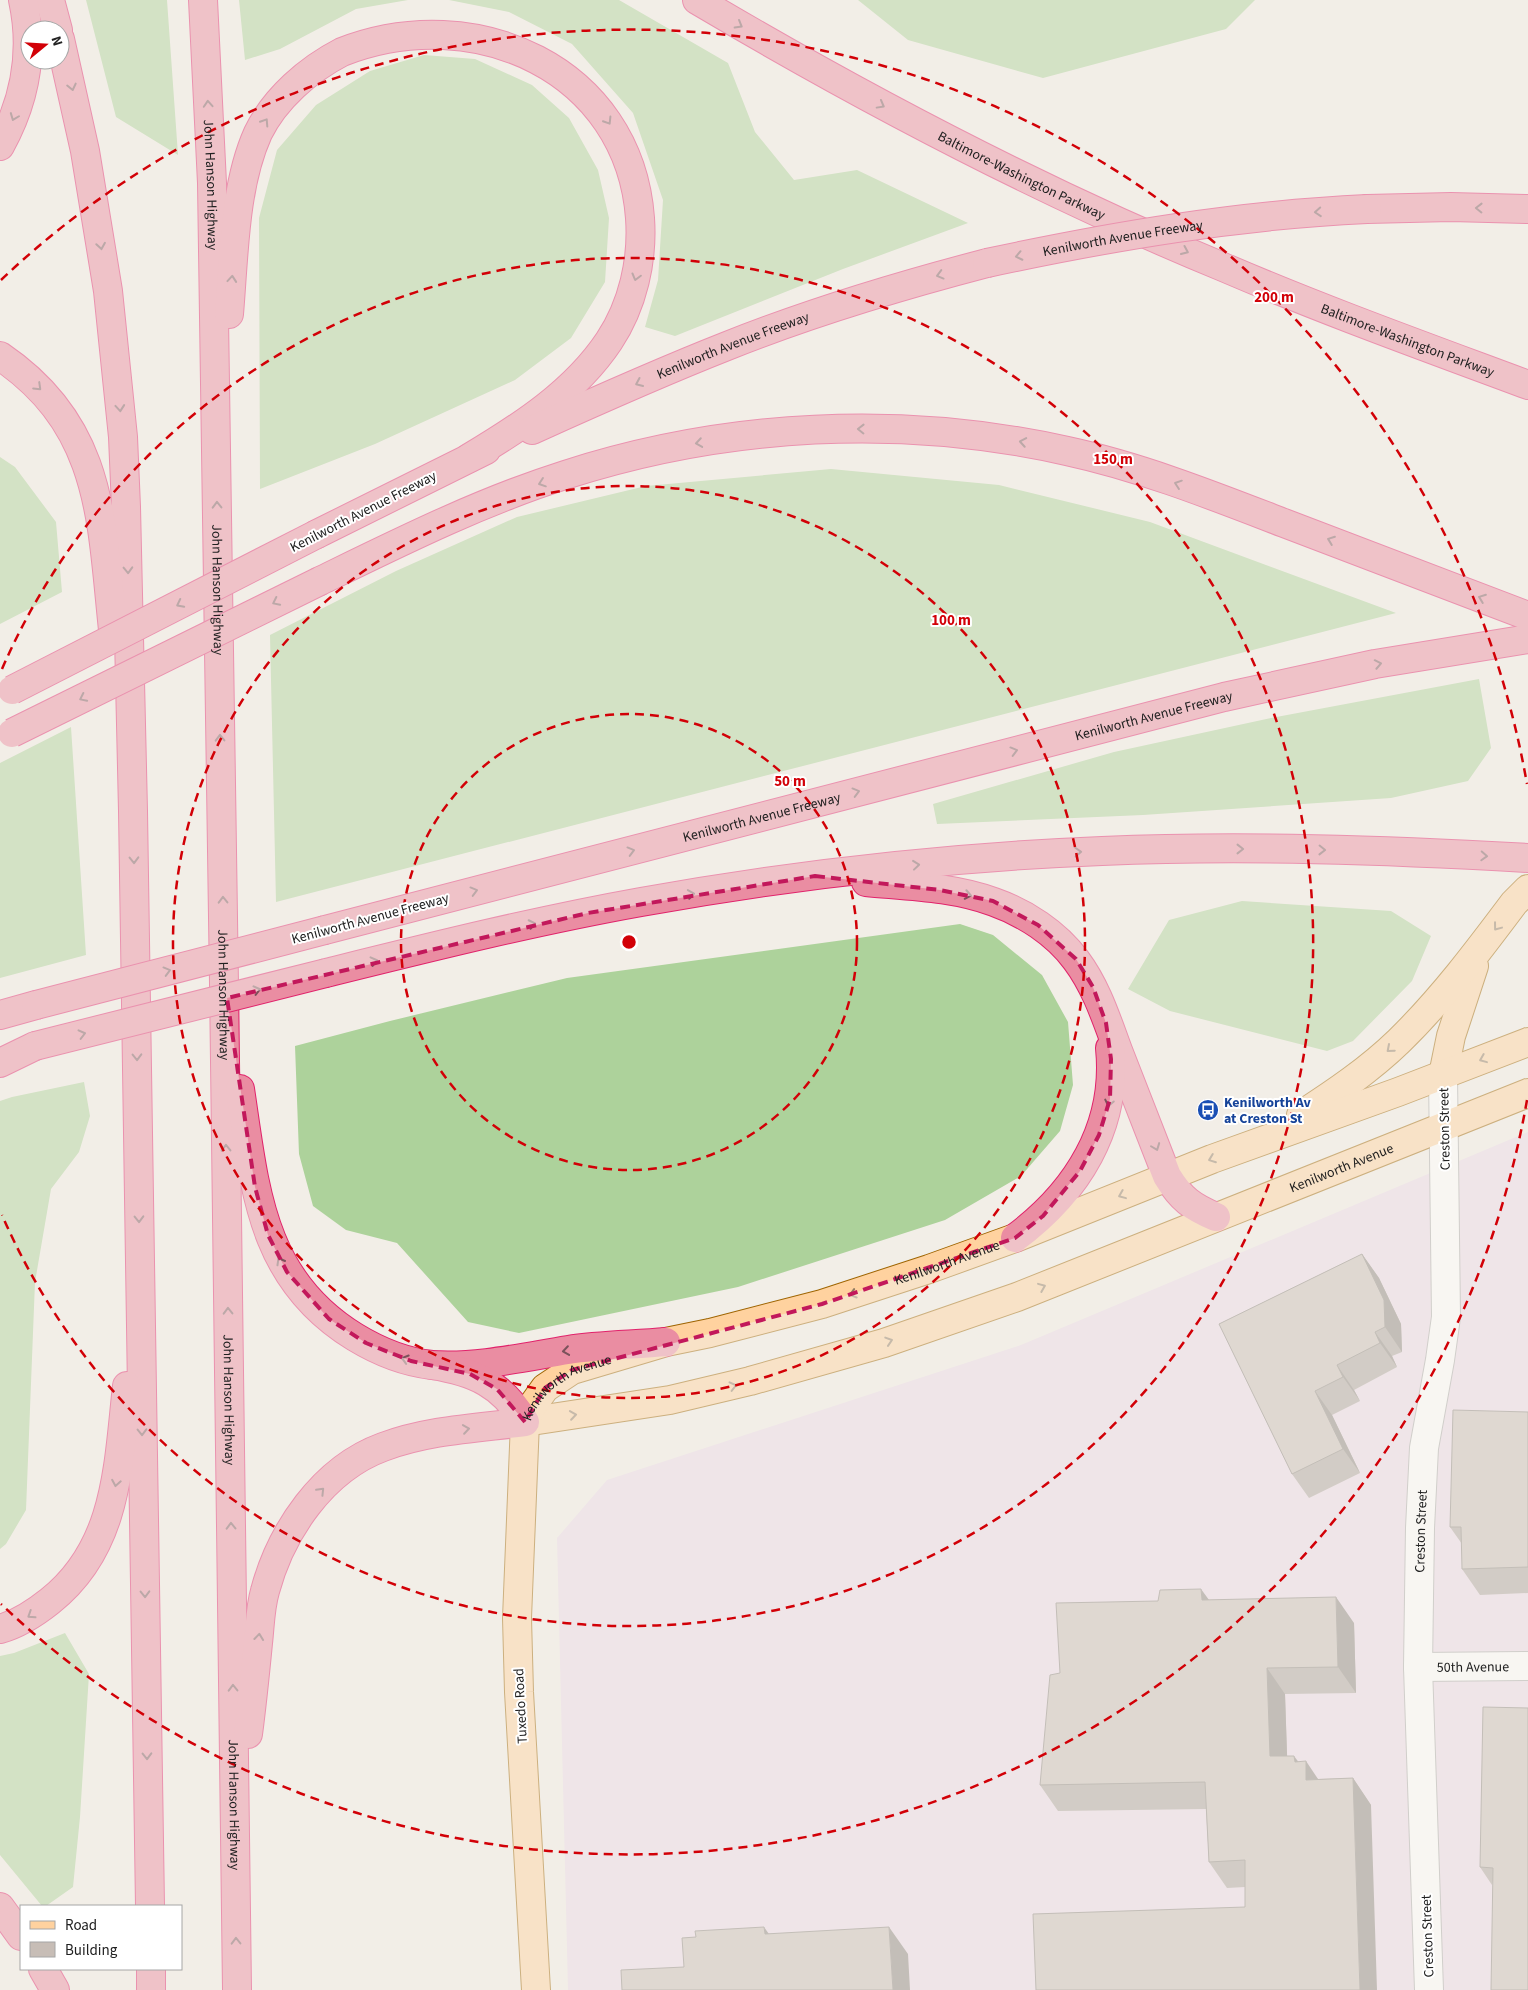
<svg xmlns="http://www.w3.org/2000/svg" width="1528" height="1990" font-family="'Source Sans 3',sans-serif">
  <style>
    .industrial { fill: #ebd9e8 }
    .forest { fill: #add29b }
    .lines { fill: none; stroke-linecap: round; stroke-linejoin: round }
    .minor-casing { stroke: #a8a8a8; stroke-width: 30 }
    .major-casing { stroke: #9e6400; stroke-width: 30 }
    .highway-casing { stroke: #e1226b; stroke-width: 30 }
    .minor { stroke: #fff; stroke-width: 28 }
    .major { stroke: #ffd29f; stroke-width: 28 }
    .highway { stroke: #ea8da2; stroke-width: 28 }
    .highway-bridge-casing { stroke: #e1226b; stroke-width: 30; stroke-linecap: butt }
    .highway-bridge { stroke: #ea8da2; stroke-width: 28 }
    .wall { fill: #aba39d }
    .shaded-wall { fill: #8b847f }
    .building { fill: #c7bdb6; stroke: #8b847f }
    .oneway { stroke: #7b525b }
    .oneway2 { stroke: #907a60 }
    .marked { fill: none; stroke: #c2185b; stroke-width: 4; stroke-dasharray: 10 6; stroke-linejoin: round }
    .ring { fill: none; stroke: #d20007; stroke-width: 2.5; stroke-dasharray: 9 6 }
    .labels { text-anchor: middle; stroke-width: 4; stroke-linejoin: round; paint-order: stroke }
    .street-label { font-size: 14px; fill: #212121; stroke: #fff }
    .transit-label { font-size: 14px; font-weight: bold; fill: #164399; stroke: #fff; text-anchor: start }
    .centre { fill: #d20007; stroke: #fff; stroke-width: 2.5 }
    .ring-label { font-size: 15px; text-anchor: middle; font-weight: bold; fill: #d20007; stroke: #fff; stroke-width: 4; stroke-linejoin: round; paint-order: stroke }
  </style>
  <rect width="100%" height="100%" fill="#f2eee7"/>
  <path class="industrial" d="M 1528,1132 L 1528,1990 L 568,1990 L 557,1538 L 607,1480 L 1021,1345 Z"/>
  <path class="forest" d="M 86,0 L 167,0 L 178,155 L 116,117 Z
    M 239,0 L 408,0 L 356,9 L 280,49 L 245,60 Z
    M 449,0 L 619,0 L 728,63 L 755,132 L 794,180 L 857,170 L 968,223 L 843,269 L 675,336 L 645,327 L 658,280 L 663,200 L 633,113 L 572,44 L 509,12 Z
    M 858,0 L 1255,0 L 1226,29 L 1043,78 L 908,40 Z
    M 424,55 L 475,59 L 532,85 L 569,118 L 598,170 L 609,218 L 605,282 L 571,338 L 515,380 L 375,444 L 260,489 L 259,218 L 277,150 L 316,105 L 370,71 Z
    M 0,457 L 15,467 L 56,522 L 62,592 L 0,624 Z
    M 831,469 L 999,485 L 1150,522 L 1396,613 L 276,902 L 270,635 L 396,571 L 517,517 L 646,486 Z
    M 1479,679 L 1491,748 L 1468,781 L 1391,798 L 1143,815 L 937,824 L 933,804 L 1114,752 L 1271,718 Z
    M 71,727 L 86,955 L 0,978 L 0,763 Z
    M 1242,901 L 1391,911 L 1431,936 L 1412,981 L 1353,1041 L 1327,1051 L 1170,1011 L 1128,989 L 1169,920 Z
    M 960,924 L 993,935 L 1042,975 L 1068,1022 L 1073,1085 L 1060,1131 L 1021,1176 L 945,1220 L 738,1287 L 519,1333 L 468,1322 L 397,1243 L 346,1230 L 313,1206 L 299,1154 L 295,1046 L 390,1021 L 567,978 Z
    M 84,1082 L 90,1116 L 79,1152 L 51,1189 L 35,1282 L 26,1510 L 6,1544 L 0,1549 L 0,1101 L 12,1097 Z
    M 65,1633 L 89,1674 L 80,1817 L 73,1887 L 46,1906 L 42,1906 L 0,1855 L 0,1656 L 14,1653 Z"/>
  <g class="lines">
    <g class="minor-casing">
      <g id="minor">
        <path id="s1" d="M 1418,1667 L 1528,1666"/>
        <path id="s2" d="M 1429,1990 L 1418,1667 L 1420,1528 L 1424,1448 L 1440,1360 L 1446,1317 L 1443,1075"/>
      </g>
    </g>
    <g class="major-casing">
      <g id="major">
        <path d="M 1443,1075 L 1451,1036 L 1474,966"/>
        <path d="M 1301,1115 C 1335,1093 1369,1070 1399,1041 C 1442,999 1478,951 1514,903 L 1528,889"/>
        <path id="s3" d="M 525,1422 L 670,1400 L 750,1381 L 884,1343 L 1017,1297 L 1528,1093"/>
        <path id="s4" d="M 536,1990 L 519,1692 L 517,1618 L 525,1422 L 530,1409 L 545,1388 L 572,1370 L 666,1342 L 710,1333 L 822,1304 L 929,1269 L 1015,1238 L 1212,1159 L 1398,1092 L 1528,1042"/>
      </g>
    </g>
    <g class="highway-casing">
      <g id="highway">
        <path d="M 50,0 L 58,30"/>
        <path id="s5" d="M 203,0 L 212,183 L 224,984 L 237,1990"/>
        <path id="s6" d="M 697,0 C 866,100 1041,192 1223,267 C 1323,310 1426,347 1528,385"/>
        <path d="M 60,39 L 85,151 L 108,291 L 123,437 L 126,507 L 133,811 L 150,1906"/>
        <path d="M 0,146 C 25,101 34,51 23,0"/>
        <path d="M 1367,209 L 1451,207 L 1528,209"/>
        <path d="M 229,314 C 234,256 234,186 258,133 C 275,98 309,69 342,52 C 475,0 629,69 640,218 C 643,260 633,305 609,341 C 575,392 521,427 469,458"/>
        <path d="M 0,356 C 106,428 101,524 114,639"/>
        <path id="s7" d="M 532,430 C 596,401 661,372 727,346 C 812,312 899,286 987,263"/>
        <path d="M 317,534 L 486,450"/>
        <path d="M 320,581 C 400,542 480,502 565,475 C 726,423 902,414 1067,451 C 1141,467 1214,496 1284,523 C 1366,554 1447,585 1528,616"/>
        <path d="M 866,882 C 908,886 954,887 994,902 C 1025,913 1056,933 1076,960 C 1097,988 1107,1021 1119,1053 C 1135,1094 1151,1135 1167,1176 C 1181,1199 1192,1207 1216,1217"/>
        <path id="s8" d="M 325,930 L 1224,697 L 1375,664 L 1528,639"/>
        <path d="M 326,973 C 431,947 535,921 641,902 C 791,875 950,857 1102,851 C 1244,845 1386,850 1528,858"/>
        <path d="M 0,1015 L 36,1005"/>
        <path d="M 0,1063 L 35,1046"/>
        <path d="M 240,1089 C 255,1188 260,1279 355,1337 C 378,1351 405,1362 432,1365 C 478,1368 524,1357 568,1350 C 600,1345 634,1345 666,1342"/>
        <path d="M 1015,1238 C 1077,1192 1118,1127 1110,1048"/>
        <path d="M 0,1629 C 18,1624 35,1613 50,1601 C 118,1547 118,1466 127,1386"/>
        <path d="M 248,1734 C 252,1704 255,1674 258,1643 C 260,1626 260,1608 265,1591 C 281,1531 323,1469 383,1447 C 428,1430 478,1428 525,1422 C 502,1384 475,1372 432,1365"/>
        <path d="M 0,1907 L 21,1936"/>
        <path d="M 43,1969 L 55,1990"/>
        <path d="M 151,1969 L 151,1990"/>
      </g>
    </g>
    <use href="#minor" class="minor"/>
    <use href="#major" class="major"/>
    <use href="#highway" class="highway"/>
    <g class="highway-bridge-casing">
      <g id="highway-bridge">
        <path id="s9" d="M 987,263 C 1113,236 1238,215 1367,209"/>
        <path d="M 12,690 L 317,534"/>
        <path d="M 12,733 L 320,581"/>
        <path d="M 36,1005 L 325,930"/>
        <path d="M 35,1046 L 326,973"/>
      </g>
    </g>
    <use href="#highway-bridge" class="highway-bridge"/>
  </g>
  <path class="wall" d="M 1362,1254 L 1379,1278 L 1401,1324 L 1402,1352 L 1392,1356 L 1397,1367 L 1354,1390 L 1360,1401 L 1332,1415 L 1360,1473 L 1309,1498 L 1292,1474 L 1219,1324 Z
    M 1528,1412 L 1528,1593 L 1480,1595 L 1462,1569 L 1462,1544 L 1450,1527 Z
    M 1209,1600 L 1354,1623 L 1356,1693 L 1285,1694 L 1287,1756 L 1298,1762 L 1318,1779 L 1353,1778 L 1371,1805 L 1245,1907 L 1245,1887 L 1227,1888 L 1209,1862 L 1206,1809 L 1058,1811 L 1040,1785 L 1060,1673 Z
    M 1528,1708 L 1492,1885 L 1480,1867 Z"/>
  <path class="shaded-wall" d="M 1362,1254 L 1379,1278 L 1401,1324 L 1402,1352 L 1385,1327 Z
    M 1375,1332 L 1392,1356 L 1397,1367 L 1380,1343 Z
    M 1337,1365 L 1354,1390 L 1360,1401 L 1343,1377 Z
    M 1315,1391 L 1332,1415 L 1360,1473 L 1343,1449 Z
    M 1201,1589 L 1220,1615 L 1202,1600 Z
    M 1336,1597 L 1354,1623 L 1356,1693 L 1338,1667 Z
    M 1267,1668 L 1285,1694 L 1288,1782 L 1270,1756 Z
    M 1294,1756 L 1306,1772 L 1306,1761 L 1324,1788 L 1306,1780 L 1295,1762 Z
    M 1353,1778 L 1371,1805 L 1377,1990 L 1360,1990 Z
    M 764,1927 L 783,1954 L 765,1934 Z
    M 889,1927 L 908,1954 L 910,1990 L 893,1990 Z"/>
  <path class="building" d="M 1362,1254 L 1384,1300 L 1385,1327 L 1375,1332 L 1380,1343 L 1337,1365 L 1343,1377 L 1315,1391 L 1343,1449 L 1292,1474 L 1219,1324 Z
    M 1453,1410 L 1528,1412 L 1528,1567 L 1462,1569 L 1461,1527 L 1450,1527 Z
    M 1201,1589 L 1202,1600 L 1336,1597 L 1338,1667 L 1267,1668 L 1270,1756 L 1294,1756 L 1295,1762 L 1306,1761 L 1306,1780 L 1353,1778 L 1360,1990 L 1036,1990 L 1033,1914 L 1245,1907 L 1245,1860 L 1209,1862 L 1205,1782 L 1040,1785 L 1050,1675 L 1060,1673 L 1056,1603 L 1158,1601 L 1160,1590 Z
    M 1483,1707 L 1528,1708 L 1528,1990 L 1491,1990 L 1493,1868 L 1480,1867 Z
    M 764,1927 L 765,1934 L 889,1927 L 893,1990 L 622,1990 L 621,1970 L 684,1967 L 682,1938 L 696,1937 L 695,1931 Z"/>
  <defs><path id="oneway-chevron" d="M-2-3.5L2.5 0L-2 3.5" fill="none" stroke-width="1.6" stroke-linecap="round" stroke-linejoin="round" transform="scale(1.25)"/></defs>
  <g class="oneway">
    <use href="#oneway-chevron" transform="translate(739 25) rotate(30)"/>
    <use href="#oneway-chevron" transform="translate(72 87) rotate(77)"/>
    <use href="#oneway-chevron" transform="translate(208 104) rotate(-94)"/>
    <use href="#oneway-chevron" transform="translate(881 105) rotate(29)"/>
    <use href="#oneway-chevron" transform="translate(14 117) rotate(111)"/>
    <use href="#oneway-chevron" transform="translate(608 121) rotate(58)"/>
    <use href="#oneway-chevron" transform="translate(265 122) rotate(-57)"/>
    <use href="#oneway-chevron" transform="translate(1479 208) rotate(-179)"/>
    <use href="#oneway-chevron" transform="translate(1318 212) rotate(176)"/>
    <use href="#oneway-chevron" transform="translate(101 246) rotate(81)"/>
    <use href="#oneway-chevron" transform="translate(1185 251) rotate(24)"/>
    <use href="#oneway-chevron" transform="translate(1019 256) rotate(168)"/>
    <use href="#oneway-chevron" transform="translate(940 275) rotate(165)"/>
    <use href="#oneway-chevron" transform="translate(636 277) rotate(105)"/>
    <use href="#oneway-chevron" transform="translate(232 279) rotate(-85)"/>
    <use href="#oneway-chevron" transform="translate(639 383) rotate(156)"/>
    <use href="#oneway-chevron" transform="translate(38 387) rotate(44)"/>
    <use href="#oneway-chevron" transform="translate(120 408) rotate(85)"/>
    <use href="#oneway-chevron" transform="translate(861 429) rotate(-179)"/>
    <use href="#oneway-chevron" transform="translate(1023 442) rotate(-170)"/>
    <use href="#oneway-chevron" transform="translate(699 443) rotate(171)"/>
    <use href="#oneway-chevron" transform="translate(542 483) rotate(161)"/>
    <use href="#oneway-chevron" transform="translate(1178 484) rotate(-161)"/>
    <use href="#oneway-chevron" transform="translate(217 505) rotate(-91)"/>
    <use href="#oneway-chevron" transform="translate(1331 540) rotate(-159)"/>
    <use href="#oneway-chevron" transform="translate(128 570) rotate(88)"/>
    <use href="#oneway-chevron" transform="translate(1482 598) rotate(-159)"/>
    <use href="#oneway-chevron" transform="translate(276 602) rotate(154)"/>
    <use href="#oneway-chevron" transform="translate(180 604) rotate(153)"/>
    <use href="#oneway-chevron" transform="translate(1378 664) rotate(-11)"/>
    <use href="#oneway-chevron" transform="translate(83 698) rotate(154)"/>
    <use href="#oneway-chevron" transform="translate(220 738) rotate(-91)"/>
    <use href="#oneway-chevron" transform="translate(1014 751) rotate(-15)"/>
    <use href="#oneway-chevron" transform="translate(856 792) rotate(-15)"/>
    <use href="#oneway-chevron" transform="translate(1240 849)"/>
    <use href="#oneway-chevron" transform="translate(1322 850) rotate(1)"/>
    <use href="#oneway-chevron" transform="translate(631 851) rotate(-15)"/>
    <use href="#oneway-chevron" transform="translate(1078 852) rotate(-3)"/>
    <use href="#oneway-chevron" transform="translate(1484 856) rotate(3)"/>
    <use href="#oneway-chevron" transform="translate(134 860) rotate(89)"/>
    <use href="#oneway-chevron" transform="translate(916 865) rotate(-6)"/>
    <use href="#oneway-chevron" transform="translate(474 891) rotate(-15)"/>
    <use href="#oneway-chevron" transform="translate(691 894) rotate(-9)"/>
    <use href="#oneway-chevron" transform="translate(968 895) rotate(11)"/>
    <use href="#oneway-chevron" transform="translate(223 900) rotate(-91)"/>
    <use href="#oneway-chevron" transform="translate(532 924) rotate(-12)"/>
    <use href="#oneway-chevron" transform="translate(374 961) rotate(-14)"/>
    <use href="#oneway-chevron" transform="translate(167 971) rotate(-15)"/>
    <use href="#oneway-chevron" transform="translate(257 990) rotate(-14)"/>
    <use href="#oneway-chevron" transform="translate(82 1034) rotate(-14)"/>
    <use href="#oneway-chevron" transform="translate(137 1057) rotate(89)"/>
    <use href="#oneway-chevron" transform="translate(1109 1103) rotate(102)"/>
    <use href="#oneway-chevron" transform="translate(1156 1147) rotate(69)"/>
    <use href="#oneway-chevron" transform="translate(226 1148) rotate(-91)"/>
    <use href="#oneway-chevron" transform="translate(139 1219) rotate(89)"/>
    <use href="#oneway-chevron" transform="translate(280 1261) rotate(-120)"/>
    <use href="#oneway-chevron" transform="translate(228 1311) rotate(-91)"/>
    <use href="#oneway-chevron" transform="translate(566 1351) rotate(172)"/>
    <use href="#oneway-chevron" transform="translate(405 1359) rotate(-163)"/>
    <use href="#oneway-chevron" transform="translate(466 1429) rotate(-8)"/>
    <use href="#oneway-chevron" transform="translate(142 1432) rotate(89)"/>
    <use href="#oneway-chevron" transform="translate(116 1483) rotate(100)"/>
    <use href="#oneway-chevron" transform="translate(321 1491) rotate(-46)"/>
    <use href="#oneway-chevron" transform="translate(231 1526) rotate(-91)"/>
    <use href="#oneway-chevron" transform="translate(145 1594) rotate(89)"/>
    <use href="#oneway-chevron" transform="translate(31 1615) rotate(147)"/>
    <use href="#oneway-chevron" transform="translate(259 1637) rotate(-84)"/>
    <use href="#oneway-chevron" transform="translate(233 1688) rotate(-91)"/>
    <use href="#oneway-chevron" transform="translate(147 1756) rotate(89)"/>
    <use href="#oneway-chevron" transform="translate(236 1941) rotate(-91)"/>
  </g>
  <g class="oneway2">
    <use href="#oneway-chevron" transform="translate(1497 927) rotate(127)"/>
    <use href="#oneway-chevron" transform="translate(1390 1049) rotate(139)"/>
    <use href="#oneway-chevron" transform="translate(1483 1059) rotate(158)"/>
    <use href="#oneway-chevron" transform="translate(1212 1159) rotate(159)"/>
    <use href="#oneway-chevron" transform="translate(1122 1195) rotate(158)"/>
    <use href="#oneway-chevron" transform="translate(1042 1287) rotate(-22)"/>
    <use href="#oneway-chevron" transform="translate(853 1294) rotate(163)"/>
    <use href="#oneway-chevron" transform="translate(889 1341) rotate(-18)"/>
    <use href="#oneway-chevron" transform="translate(733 1386) rotate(-14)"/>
    <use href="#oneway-chevron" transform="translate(573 1415) rotate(-8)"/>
  </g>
  <path d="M0 0H1528V1990H0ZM 815,876 L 940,890 L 993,901 L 1038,925 L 1076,959 L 1093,987 L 1106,1023 L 1111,1059 L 1110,1099 L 1099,1135 L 1080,1171 L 1043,1216 L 1015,1238 L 822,1304 L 572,1370 L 545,1388 L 525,1422 L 497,1389 L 470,1374 L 411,1361 L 366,1343 L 329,1319 L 287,1272 L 268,1235 L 255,1187 L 227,998 L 588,913 Z" fill="#f2eee7" fill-opacity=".55" fill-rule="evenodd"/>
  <path class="marked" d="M 815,876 L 940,890 L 993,901 L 1038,925 L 1076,959 L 1093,987 L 1106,1023 L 1111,1059 L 1110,1099 L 1099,1135 L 1080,1171 L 1043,1216 L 1015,1238 L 822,1304 L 572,1370 L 545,1388 L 525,1422 L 497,1389 L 470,1374 L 411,1361 L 366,1343 L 329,1319 L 287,1272 L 268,1235 L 255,1187 L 227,998 L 588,913 Z"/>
  <g class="ring">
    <circle cx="629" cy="942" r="228"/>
    <circle cx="629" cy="942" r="456"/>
    <path d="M2 669A684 684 0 1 1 2 1215"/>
    <path d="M1527 1100A912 912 0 0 1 1 1604M1 280A912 912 0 0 1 1527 784"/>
  </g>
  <defs>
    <g id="bus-disc" transform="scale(1.125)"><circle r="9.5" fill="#1a4fb4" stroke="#fff"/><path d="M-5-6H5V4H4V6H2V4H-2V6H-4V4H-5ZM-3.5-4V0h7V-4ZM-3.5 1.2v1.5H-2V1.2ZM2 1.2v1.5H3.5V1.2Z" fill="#fff"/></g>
  </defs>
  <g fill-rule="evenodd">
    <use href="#bus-disc" x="1208" y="1110"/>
  </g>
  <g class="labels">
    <g class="street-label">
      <text dy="5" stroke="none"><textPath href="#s6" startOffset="369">Baltimore-Washington Parkway</textPath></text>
      <text dy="5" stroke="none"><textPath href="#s5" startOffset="185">John Hanson Highway</textPath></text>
      <text dy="5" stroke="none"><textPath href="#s9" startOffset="138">Kenilworth Avenue Freeway</textPath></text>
      <text dy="5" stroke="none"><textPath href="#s6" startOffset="789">Baltimore-Washington Parkway</textPath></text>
      <text dy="5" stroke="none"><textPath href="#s7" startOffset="218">Kenilworth Avenue Freeway</textPath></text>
      <text transform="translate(363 511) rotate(-27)" y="5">Kenilworth Avenue Freeway</text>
      <text dy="5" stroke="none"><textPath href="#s5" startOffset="590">John Hanson Highway</textPath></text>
      <text dy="5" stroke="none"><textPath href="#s8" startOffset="856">Kenilworth Avenue Freeway</textPath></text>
      <text dy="5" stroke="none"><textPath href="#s8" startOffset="451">Kenilworth Avenue Freeway</textPath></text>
      <text transform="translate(370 918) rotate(-15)" y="5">Kenilworth Avenue Freeway</text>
      <text dy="5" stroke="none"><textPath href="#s5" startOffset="995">John Hanson Highway</textPath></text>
      <text transform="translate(1444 1129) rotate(-91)" y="5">Creston Street</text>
      <text dy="5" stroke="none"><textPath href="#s3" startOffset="858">Kenilworth Avenue</textPath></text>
      <text dy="5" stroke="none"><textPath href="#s4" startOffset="1031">Kenilworth Avenue</textPath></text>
      <text dy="5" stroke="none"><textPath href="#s4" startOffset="626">Kenilworth Avenue</textPath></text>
      <text dy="5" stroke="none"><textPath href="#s5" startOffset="1400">John Hanson Highway</textPath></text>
      <text dy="5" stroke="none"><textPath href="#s2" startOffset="459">Creston Street</textPath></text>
      <text dy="5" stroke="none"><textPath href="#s1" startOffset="55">50th Avenue</textPath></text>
      <text transform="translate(520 1706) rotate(-93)" y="5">Tuxedo Road</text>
      <text dy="5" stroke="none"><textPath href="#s5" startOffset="1805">John Hanson Highway</textPath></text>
      <text transform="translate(1427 1936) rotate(-92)" y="5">Creston Street</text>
    </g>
    <g class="transit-label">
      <text x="1224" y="1107">Kenilworth Av<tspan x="1224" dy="16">at Creston St</tspan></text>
    </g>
  </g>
  <circle cx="629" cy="942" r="8" class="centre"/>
  <g class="ring-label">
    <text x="1274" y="302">200 m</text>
    <text x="1113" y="464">150 m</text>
    <text x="951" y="625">100 m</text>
    <text x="790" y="786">50 m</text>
  </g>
  <rect x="20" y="1905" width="162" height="65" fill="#ffffff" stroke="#a6a6a6"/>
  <rect x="30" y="1921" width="25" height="8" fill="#ffd29f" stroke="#a6a6a6"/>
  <text x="65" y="1930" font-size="15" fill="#212121">Road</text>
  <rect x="30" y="1942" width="25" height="15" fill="#c7bdb6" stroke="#a6a6a6"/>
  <text x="65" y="1955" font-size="15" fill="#212121">Building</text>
  <g transform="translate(45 45) rotate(72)"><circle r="24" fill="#ffffff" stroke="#a6a6a6"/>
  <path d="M0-4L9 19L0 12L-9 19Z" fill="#d20007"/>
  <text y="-8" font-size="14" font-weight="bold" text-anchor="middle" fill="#212121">N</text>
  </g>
</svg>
